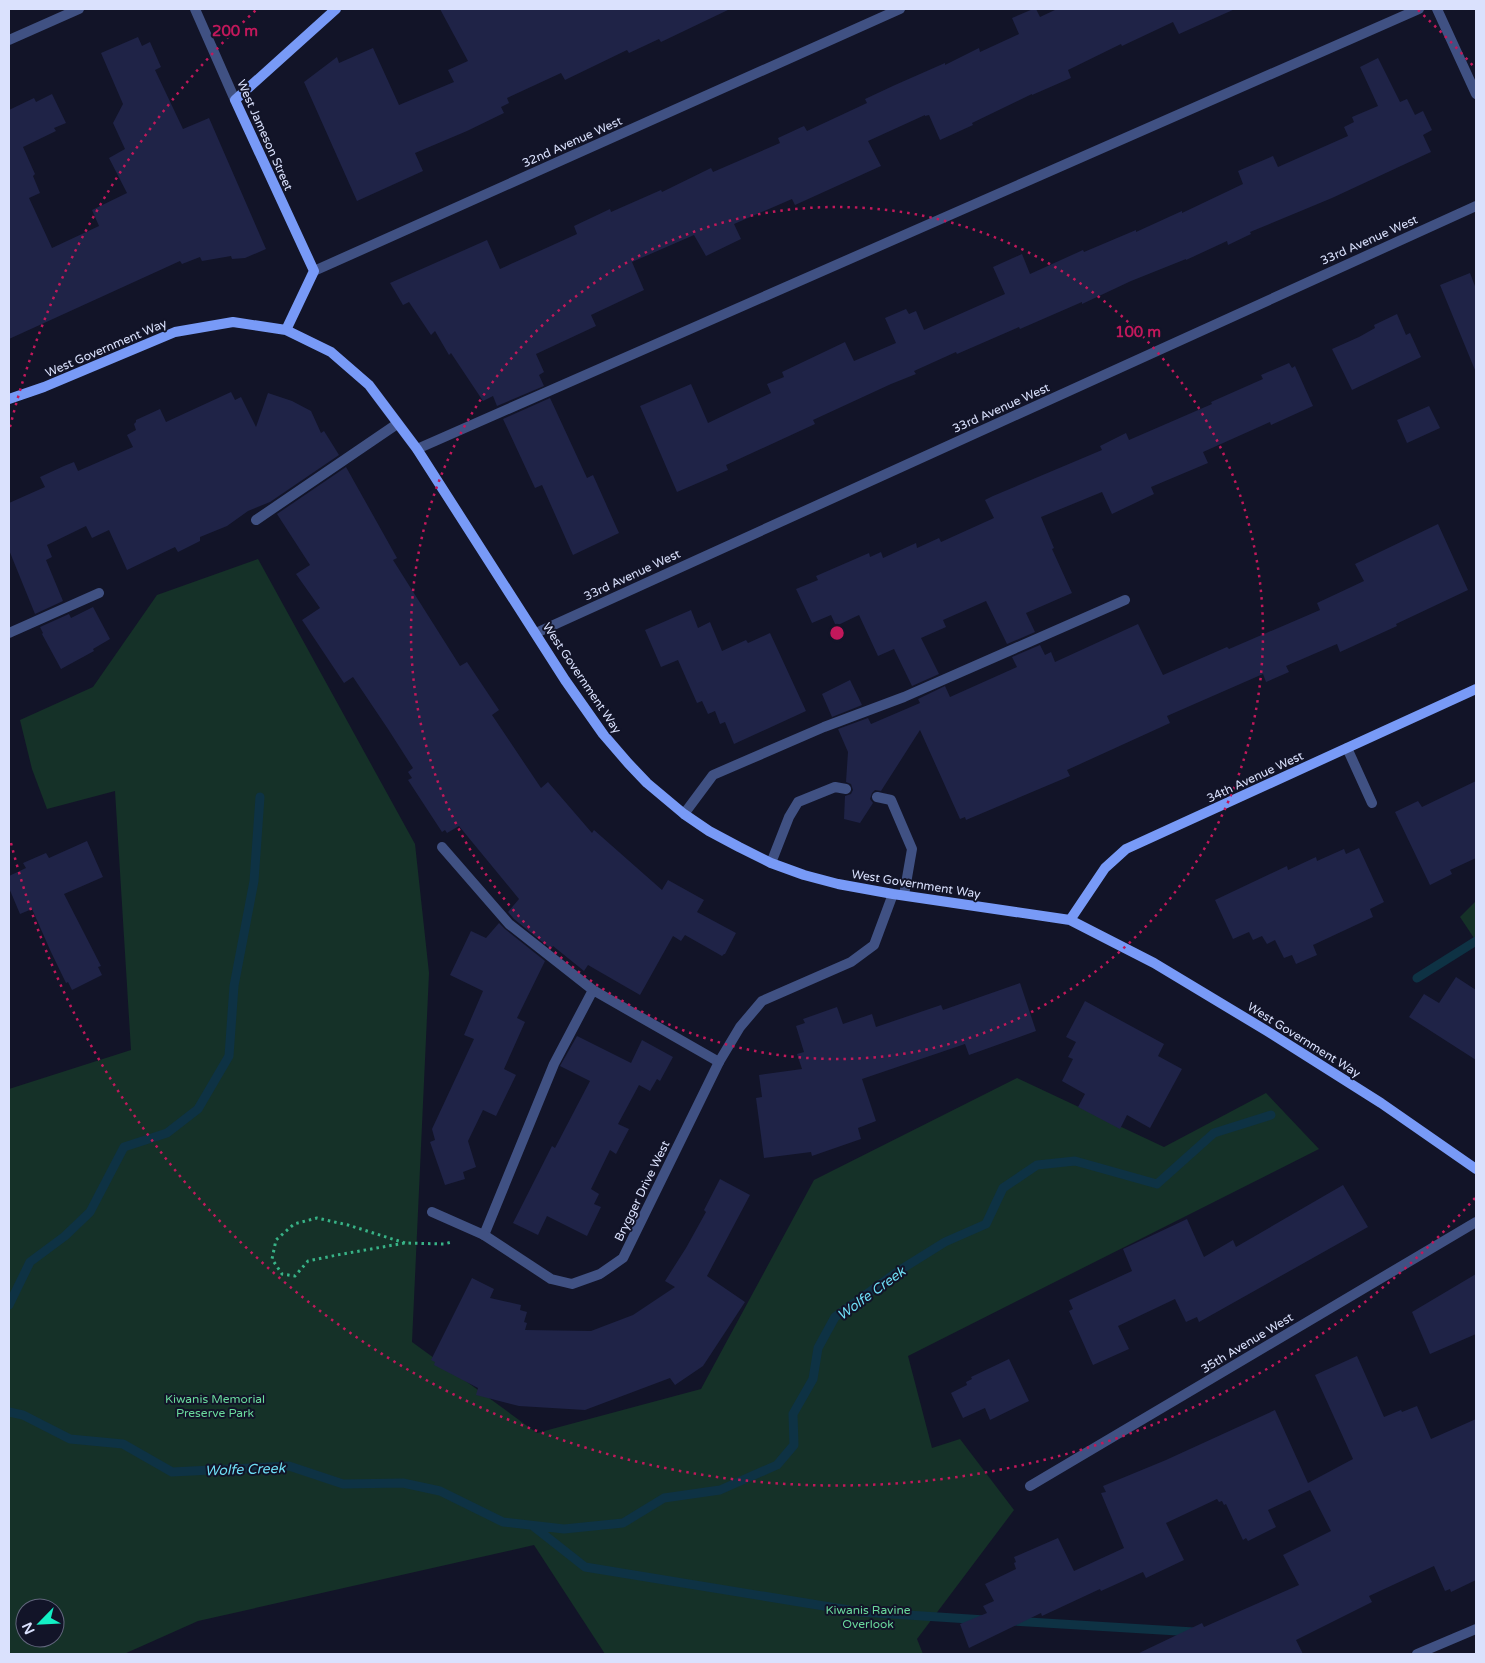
<svg xmlns="http://www.w3.org/2000/svg" width="1485" height="1663" font-family="'Varela Round',sans-serif">
  <style>
    .green { fill: #153128; fill-rule: evenodd }
    .lines { fill: none; stroke-linecap: round; stroke-linejoin: round }
    .stream { stroke: #0e3244; stroke-width: 9 }
    .building { fill: #1f2347 }
    .path { stroke: #38b387; stroke-width: 3; stroke-dasharray: 2.5 4; stroke-linecap: butt }
    .lane { stroke: #405183; stroke-width: 10 }
    .street { stroke: #405183; stroke-width: 10 }
    .secondary { stroke: #789af7; stroke-width: 10 }
    .ring { fill: none; stroke: #c2185b; stroke-width: 2.5; stroke-dasharray: 2.5 5 }
    .labels { text-anchor: middle; stroke-width: 4; stroke-linejoin: round; paint-order: stroke }
    .street-label { font-size: 12px; fill: #dae1fd; stroke: #121428 }
    .park-label { font-size: 12px; fill: #6ad99d; stroke: #121428 }
    .water-label { font-size: 14px; font-style: italic; fill: #6fdff6; stroke: #121428 }
    .centre { fill: #c2185b; stroke: #121428; stroke-width: 2.5 }
    .ring-label { font-size: 15px; text-anchor: middle; font-weight: bold; fill: #c2185b; stroke: #121428; stroke-width: 4; stroke-linejoin: round; paint-order: stroke }
  </style>
  <rect width="100%" height="100%" fill="#121428"/>
  <path class="green" d="M 258,559 L 415,844 L 429,973 L 412,1342 L 537,1433 L 701,1389 L 814,1180 L 1017,1078 L 1164,1147 L 1266,1093 L 1319,1149 L 908,1356 L 932,1448 L 960,1439 L 1014,1510 L 917,1639 L 923,1654 L 605,1654 L 534,1545 L 198,1621 L 124,1654 L 9,1654 L 9,1089 L 131,1050 L 115,791 L 47,809 L 32,769 L 20,720 L 93,687 L 157,595 ZM 25,1608 L 55,1608 L 55,1638 L 25,1638 Z
    M 1476,901 L 1476,941 L 1460,917 Z"/>
  <g class="lines">
    <path class="stream" d="M 1417,978 L 1476,941
      M 9,1305 L 30,1262 L 65,1236 L 90,1212 L 124,1147 L 167,1133 L 198,1109 L 229,1056 L 234,986 L 254,881 L 260,797
      M 9,1412 L 23,1415 L 70,1439 L 123,1444 L 172,1472 L 289,1466 L 343,1484 L 403,1483 L 440,1491 L 503,1522 L 564,1529 L 623,1523 L 664,1498 L 720,1490 L 777,1465 L 794,1445 L 793,1414 L 813,1379 L 818,1348 L 835,1317 L 900,1270 L 945,1242 L 986,1224 L 1003,1188 L 1037,1165 L 1075,1161 L 1157,1184 L 1214,1133 L 1271,1115
      M 533,1526 L 585,1567 L 861,1612 L 985,1620
      M 1012,1621 L 1194,1632"/>
  </g>
  <path class="building" d="M 440,9 L 730,9 L 661,42 L 659,39 L 629,53 L 627,50 L 565,80 L 561,73 L 507,98 L 509,103 L 501,107 L 504,113 L 467,131 L 415,153 L 423,171 L 357,201 L 304,82 L 337,57 L 339,63 L 373,48 L 399,105 L 454,82 L 448,70 L 468,61 Z
    M 1033,9 L 1036,9 L 1040,17 L 1057,9 L 1235,9 L 1179,34 L 1173,22 L 1122,46 L 1121,44 L 1068,70 L 1071,78 L 1032,95 L 1032,94 L 972,123 L 973,125 L 940,140 L 929,115 L 925,116 L 925,115 L 868,141 L 881,166 L 795,205 L 792,199 L 734,224 L 741,239 L 706,256 L 694,235 L 632,262 L 644,290 L 591,315 L 596,326 L 536,354 L 544,372 L 539,375 L 544,386 L 497,406 L 493,396 L 483,401 L 451,353 L 449,355 L 435,331 L 431,335 L 409,302 L 403,305 L 390,283 L 487,240 L 500,269 L 577,234 L 574,226 L 610,209 L 611,212 L 661,190 L 662,192 L 711,168 L 713,172 L 780,143 L 778,138 L 804,126 L 807,131 L 867,103 L 865,99 L 895,85 L 945,63 L 945,65 L 979,48 L 980,52 L 1019,34 L 1012,18 Z
    M 138,37 L 142,46 L 150,42 L 161,67 L 155,70 L 183,129 L 209,118 L 266,249 L 245,258 L 232,259 L 231,256 L 202,261 L 200,257 L 182,264 L 180,261 L 9,339 L 9,110 L 34,98 L 36,102 L 52,94 L 66,123 L 54,128 L 56,131 L 23,147 L 35,174 L 33,176 L 40,193 L 29,198 L 52,248 L 99,226 L 92,210 L 127,193 L 109,158 L 125,149 L 113,123 L 123,104 L 101,53 Z
    M 1378,58 L 1400,102 L 1407,99 L 1415,115 L 1423,111 L 1432,130 L 1423,135 L 1431,152 L 1332,198 L 1250,232 L 1251,234 L 1228,245 L 1227,241 L 1186,260 L 1186,259 L 1131,281 L 1082,304 L 1082,302 L 1020,329 L 1019,327 L 957,354 L 956,352 L 914,371 L 916,374 L 891,384 L 813,420 L 815,424 L 726,465 L 728,470 L 677,492 L 640,406 L 691,384 L 708,423 L 771,393 L 767,384 L 784,377 L 782,372 L 845,342 L 854,361 L 896,343 L 885,318 L 906,309 L 909,314 L 916,311 L 924,330 L 1005,294 L 993,267 L 1022,254 L 1030,274 L 1083,250 L 1084,252 L 1136,230 L 1136,232 L 1182,211 L 1182,213 L 1243,184 L 1238,171 L 1273,156 L 1278,167 L 1348,136 L 1344,127 L 1354,122 L 1352,117 L 1378,106 L 1360,67 Z
    M 1470,273 L 1476,289 L 1475,370 L 1440,285 Z
    M 1397,314 L 1406,335 L 1410,333 L 1421,357 L 1352,390 L 1332,349 L 1359,337 L 1375,328 L 1374,325 Z
    M 1289,363 L 1292,368 L 1295,366 L 1313,406 L 1271,425 L 1270,422 L 1203,452 L 1208,463 L 1151,487 L 1154,494 L 1112,514 L 1102,492 L 1041,517 L 1054,548 L 1052,549 L 1072,593 L 1026,613 L 1035,632 L 1007,644 L 986,601 L 943,620 L 946,627 L 921,638 L 939,674 L 912,686 L 894,649 L 878,656 L 859,615 L 836,626 L 831,615 L 812,623 L 796,589 L 818,580 L 816,576 L 869,553 L 870,557 L 881,552 L 883,558 L 916,543 L 917,548 L 939,538 L 941,542 L 994,518 L 985,500 L 993,496 L 1102,450 L 1100,446 L 1126,433 L 1129,440 L 1212,404 L 1211,402 L 1263,379 L 1261,375 Z
    M 231,392 L 235,400 L 241,397 L 256,427 L 268,393 L 292,401 L 311,411 L 321,433 L 324,431 L 339,455 L 270,502 L 248,511 L 227,526 L 200,537 L 200,541 L 178,552 L 175,547 L 127,570 L 109,530 L 92,538 L 86,526 L 47,545 L 52,557 L 46,560 L 63,601 L 35,614 L 9,550 L 9,503 L 45,487 L 40,477 L 64,466 L 74,462 L 78,471 L 133,447 L 127,435 L 136,430 L 134,424 L 136,422 L 136,420 L 160,409 L 166,422 Z
    M 550,398 L 587,478 L 593,475 L 619,533 L 573,555 L 542,485 L 535,488 L 503,419 Z
    M 1429,406 L 1440,428 L 1407,443 L 1397,420 Z
    M 346,467 L 397,558 L 393,560 L 460,666 L 467,662 L 499,710 L 492,715 L 541,788 L 548,782 L 592,833 L 594,830 L 662,890 L 668,880 L 704,900 L 697,912 L 736,933 L 725,954 L 724,954 L 722,956 L 685,935 L 681,941 L 673,936 L 640,995 L 588,965 L 584,971 L 553,946 L 551,949 L 514,919 L 508,912 L 519,899 L 459,826 L 447,833 L 445,830 L 442,832 L 408,780 L 412,778 L 408,772 L 413,768 L 388,729 L 353,677 L 344,683 L 302,620 L 320,608 L 296,574 L 310,565 L 277,514 Z
    M 1438,524 L 1468,590 L 1396,624 L 1397,626 L 1340,652 L 1337,644 L 1286,666 L 1289,672 L 1266,682 L 1263,674 L 1167,716 L 1170,723 L 1067,770 L 1070,776 L 966,820 L 965,817 L 960,819 L 920,730 L 881,791 L 875,790 L 872,793 L 870,799 L 873,803 L 860,823 L 844,819 L 845,796 L 851,794 L 853,790 L 851,784 L 846,782 L 848,752 L 838,729 L 868,718 L 871,724 L 920,703 L 918,699 L 945,686 L 950,697 L 1017,667 L 1012,657 L 1040,645 L 1045,655 L 1051,652 L 1055,662 L 1138,624 L 1163,675 L 1227,647 L 1229,649 L 1320,610 L 1317,603 L 1364,581 L 1355,564 Z
    M 93,607 L 110,639 L 93,649 L 94,651 L 61,669 L 42,634 L 43,633 L 40,627 L 69,614 L 71,618 Z
    M 691,610 L 698,628 L 710,622 L 722,651 L 746,640 L 748,643 L 770,633 L 806,711 L 734,744 L 725,722 L 720,724 L 715,711 L 708,714 L 702,701 L 697,703 L 678,660 L 661,667 L 645,630 Z
    M 850,680 L 862,705 L 832,717 L 822,694 Z
    M 1476,781 L 1476,858 L 1450,870 L 1452,874 L 1430,885 L 1395,812 L 1418,801 L 1422,807 Z
    M 87,841 L 103,877 L 64,894 L 101,966 L 98,967 L 102,975 L 72,990 L 68,982 L 66,983 L 51,952 L 32,909 L 20,914 L 9,888 L 9,876 L 26,868 L 23,863 L 46,853 L 49,858 Z
    M 1359,848 L 1384,902 L 1370,909 L 1373,917 L 1313,945 L 1317,955 L 1296,964 L 1292,955 L 1284,958 L 1275,940 L 1267,944 L 1262,936 L 1253,940 L 1249,932 L 1233,939 L 1215,900 L 1287,866 L 1288,870 L 1316,857 L 1317,861 L 1344,849 L 1346,854 Z
    M 499,923 L 505,929 L 545,961 L 517,1018 L 525,1022 L 504,1069 L 516,1075 L 496,1116 L 483,1110 L 468,1141 L 476,1167 L 463,1172 L 465,1179 L 445,1185 L 430,1142 L 435,1140 L 432,1129 L 474,1039 L 464,1035 L 483,991 L 450,975 L 471,931 L 486,938 Z
    M 1456,977 L 1476,990 L 1476,1060 L 1409,1017 L 1424,994 L 1439,1003 Z
    M 1020,983 L 1036,1031 L 969,1055 L 965,1044 L 862,1079 L 876,1121 L 858,1128 L 861,1139 L 812,1156 L 811,1152 L 764,1158 L 756,1098 L 762,1097 L 759,1075 L 802,1069 L 797,1054 L 804,1052 L 796,1026 L 805,1023 L 803,1019 L 837,1007 L 843,1024 L 872,1014 L 876,1027 L 941,1005 L 943,1010 Z
    M 1085,1001 L 1164,1044 L 1158,1056 L 1182,1069 L 1150,1128 L 1127,1115 L 1120,1129 L 1078,1107 L 1085,1094 L 1062,1081 L 1073,1059 L 1068,1057 L 1076,1042 L 1066,1037 Z
    M 577,1036 L 631,1063 L 642,1040 L 673,1057 L 660,1081 L 657,1079 L 650,1091 L 639,1085 L 618,1124 L 629,1129 L 616,1154 L 610,1150 L 591,1189 L 599,1194 L 594,1204 L 601,1207 L 587,1236 L 547,1216 L 538,1235 L 513,1223 L 552,1146 L 555,1148 L 590,1081 L 560,1066 Z
    M 720,1179 L 750,1195 L 707,1276 L 745,1302 L 703,1366 L 675,1385 L 670,1378 L 585,1410 L 519,1406 L 476,1395 L 478,1388 L 434,1365 L 435,1362 L 431,1360 L 472,1278 L 494,1289 L 490,1298 L 521,1305 L 520,1310 L 527,1312 L 524,1322 L 527,1323 L 525,1330 L 591,1331 L 633,1315 L 675,1287 L 665,1281 L 686,1248 L 706,1212 L 704,1210 Z
    M 1343,1185 L 1368,1227 L 1199,1322 L 1197,1317 L 1186,1322 L 1175,1299 L 1118,1326 L 1129,1349 L 1093,1365 L 1069,1311 L 1073,1309 L 1069,1300 L 1132,1271 L 1123,1249 L 1187,1219 L 1204,1257 L 1233,1240 L 1236,1247 Z
    M 1476,1274 L 1476,1334 L 1430,1354 L 1412,1312 Z
    M 1357,1356 L 1384,1417 L 1401,1410 L 1402,1412 L 1417,1406 L 1431,1439 L 1476,1419 L 1476,1580 L 1451,1592 L 1450,1589 L 1445,1591 L 1434,1566 L 1369,1596 L 1372,1602 L 1296,1640 L 1303,1654 L 1137,1654 L 1202,1623 L 1204,1627 L 1299,1585 L 1283,1555 L 1331,1531 L 1310,1490 L 1268,1510 L 1276,1527 L 1248,1541 L 1246,1538 L 1243,1540 L 1226,1504 L 1224,1505 L 1222,1501 L 1219,1502 L 1217,1499 L 1166,1523 L 1184,1560 L 1146,1578 L 1143,1572 L 1101,1591 L 1100,1589 L 1042,1616 L 1041,1613 L 969,1648 L 960,1624 L 987,1613 L 983,1606 L 994,1601 L 985,1584 L 1016,1569 L 1014,1563 L 1016,1562 L 1014,1557 L 1058,1538 L 1074,1571 L 1124,1548 L 1101,1493 L 1106,1492 L 1103,1486 L 1166,1460 L 1275,1410 L 1308,1483 L 1353,1459 L 1315,1375 Z
    M 1009,1359 L 1029,1401 L 990,1420 L 985,1408 L 963,1418 L 951,1393 L 967,1385 L 966,1382 L 972,1379 L 971,1377 Z"/>
  <g class="lines">
    <path class="path" d="M 405,1243 L 348,1225 L 317,1218 L 294,1224 L 276,1240 L 272,1259 L 282,1274 L 295,1276 L 308,1261 L 337,1255 L 405,1243 L 444,1244 L 452,1242"/>
    <path class="lane" d="M 417,449 L 1419,9
      M 256,520 L 397,424
      M 9,633 L 99,593
      M 1347,748 L 1372,803
      M 877,797 L 891,800 L 912,849 L 904,895
      M 684,814 L 713,775 L 824,727 L 904,697 L 1125,600
      M 442,847 L 509,924 L 593,990 L 719,1062
      M 771,863 L 789,817 L 798,802 L 835,787 L 846,789
      M 484,1235 L 554,1064 L 593,990"/>
    <path class="street" d="M 195,9 L 235,100
      M 1437,9 L 1476,94
      M 9,40 L 79,9
      M 314,271 L 900,9
      M 536,633 L 1476,206
      M 432,1212 L 484,1235 L 551,1279 L 572,1284 L 600,1274 L 623,1258 L 719,1062 L 740,1027 L 762,1001 L 851,962 L 874,945 L 893,894
      M 1030,1486 L 1476,1222
      M 1417,1654 L 1476,1629"/>
    <path class="secondary" d="M 286,330 L 314,271 L 235,100 L 336,9
      M 9,399 L 44,387 L 175,332 L 233,322 L 286,330 L 331,352 L 369,385 L 417,449 L 565,680 L 603,734 L 628,763 L 647,783 L 684,814 L 709,831 L 739,847 L 771,863 L 804,875 L 838,884 L 893,894 L 1070,920 L 1154,963 L 1267,1031 L 1381,1103 L 1476,1169
      M 1070,920 L 1105,868 L 1126,849 L 1476,689"/>
  </g>
  <g class="ring">
    <circle cx="837" cy="633" r="426"/>
    <path d="M1475 1198A852 852 0 0 1 10 839M10 427A852 852 0 0 1 256 10M1418 10A852 852 0 0 1 1475 68"/>
  </g>
  <g class="labels">
    <g class="street-label">
      <text transform="translate(265 135) rotate(66)" y="4">West Jameson Street</text>
      <text transform="translate(572 142) rotate(-24)" y="4">32nd Avenue West</text>
      <text transform="translate(1369 240) rotate(-24)" y="4">33rd Avenue West</text>
      <text transform="translate(106 348) rotate(-23)" y="4">West Government Way</text>
      <text transform="translate(1001 408) rotate(-24)" y="4">33rd Avenue West</text>
      <text transform="translate(632 575) rotate(-25)" y="4">33rd Avenue West</text>
      <text transform="translate(582 678) rotate(56)" y="4">West Government Way</text>
      <text transform="translate(1255 777) rotate(-25)" y="4">34th Avenue West</text>
      <text transform="translate(916 884) rotate(9)" y="4">West Government Way</text>
      <text transform="translate(1304 1040) rotate(32)" y="4">West Government Way</text>
      <text transform="translate(642 1191) rotate(-64)" y="4">Brygger Drive West</text>
      <text transform="translate(1247 1343) rotate(-31)" y="4">35th Avenue West</text>
    </g>
    <g class="park-label">
      <text x="215" y="1403">Kiwanis Memorial<tspan x="215" dy="14">Preserve Park</tspan></text>
      <text x="868" y="1614">Kiwanis Ravine<tspan x="868" dy="14">Overlook</tspan></text>
    </g>
    <g class="water-label">
      <text transform="translate(871 1293) rotate(-36)" y="5">Wolfe Creek</text>
      <text transform="translate(245 1469) rotate(-2)" y="5">Wolfe Creek</text>
    </g>
  </g>
  <circle cx="837" cy="633" r="8" class="centre"/>
  <g class="ring-label">
    <text x="235" y="36">200 m</text>
    <text x="1138" y="337">100 m</text>
  </g>
  <rect width="1485" height="1663" fill="none" stroke="#dae1fd" stroke-width="20"/>
  <g transform="translate(40 1623) rotate(246)"><circle r="24" fill="#121428" stroke="#62667d"/>
  <path d="M0-4L9 19L0 12L-9 19Z" fill="#13f0c5"/>
  <text y="-8" font-size="14" font-weight="bold" text-anchor="middle" fill="#dae1fd">N</text>
  </g>
</svg>
